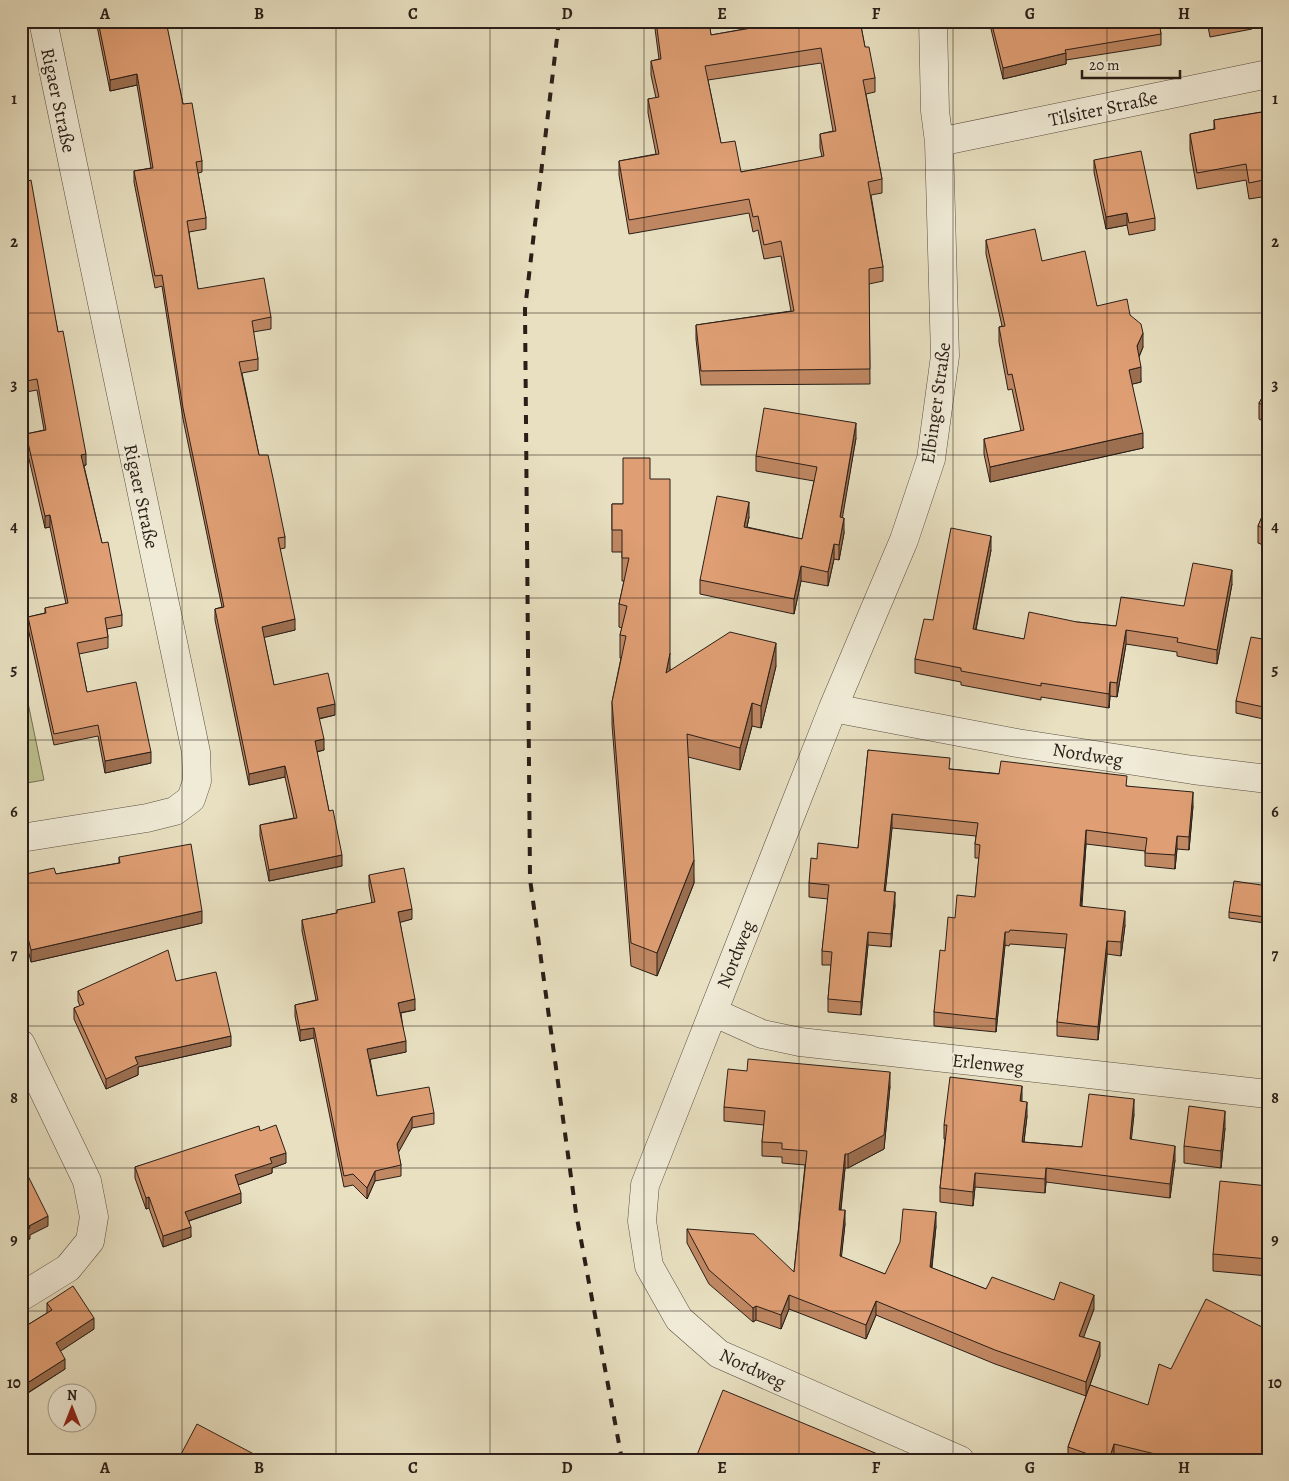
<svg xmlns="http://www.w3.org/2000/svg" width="1289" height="1481" font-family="Alegreya,serif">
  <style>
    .green { fill: #bdc08e; stroke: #746f53 }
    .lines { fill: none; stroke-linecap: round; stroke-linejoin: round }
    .minor-casing { stroke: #5a4e42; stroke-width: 29 }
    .minor { stroke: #f0ebd7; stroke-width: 28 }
    .rail { stroke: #2a1e18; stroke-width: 4; stroke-dasharray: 9 9; stroke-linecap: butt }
    .wall { fill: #c08863; stroke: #2a1e18; fill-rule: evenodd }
    .shaded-wall { fill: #9c6f50; stroke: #2a1e18 }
    .building { fill: #df9e73; stroke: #2a1e18; fill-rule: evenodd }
    .grid { fill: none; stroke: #2a1e18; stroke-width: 1; stroke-opacity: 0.55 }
    .labels { text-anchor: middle; stroke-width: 4; stroke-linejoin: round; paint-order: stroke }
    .street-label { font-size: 19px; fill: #2a1e18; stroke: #f0ebd7 }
    .neatline { fill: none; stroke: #2a1e18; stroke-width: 2 }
    .grid-label { font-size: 16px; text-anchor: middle; font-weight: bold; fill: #2a1e18 }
  </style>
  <rect width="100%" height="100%" fill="#e8e0c1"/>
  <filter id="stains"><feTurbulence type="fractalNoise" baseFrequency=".004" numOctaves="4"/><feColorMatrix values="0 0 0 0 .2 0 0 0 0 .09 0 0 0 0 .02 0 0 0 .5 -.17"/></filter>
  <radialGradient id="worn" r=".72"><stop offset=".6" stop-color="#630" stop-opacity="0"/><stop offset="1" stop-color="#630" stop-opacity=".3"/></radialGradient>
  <path class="green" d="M 21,669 L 44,780 L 21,784 Z"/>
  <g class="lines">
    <g class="minor-casing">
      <path id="minor" d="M 933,21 L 935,111 L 939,142 L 945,356 L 931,459 L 904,540 L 833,708 L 645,1185 L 642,1221 L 649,1266 L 679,1319 L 719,1354 L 960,1460
        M 939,142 L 1268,74
        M 833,708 L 1017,743 L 1193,770 L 1268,779
        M 21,838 L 147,818 L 175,811 L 191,799 L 197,781 L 196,752 L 43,21
        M 713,1012 L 762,1034 L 800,1042 L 1268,1094
        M 21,1044 L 87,1181 L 94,1217 L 90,1241 L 68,1268 L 21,1297"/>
    </g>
    <use href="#minor" class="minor"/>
    <path class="rail" d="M 559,21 L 525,309 L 530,879 L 576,1213 L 622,1460"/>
  </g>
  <path class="wall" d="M 96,21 L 173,21 L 173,23 L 166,24 L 183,104 L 202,161 L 202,172 L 198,173 L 206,218 L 206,229 L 189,232 L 198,289 L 271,317 L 271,329 L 253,332 L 258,359 L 258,370 L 242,373 L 259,455 L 285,537 L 285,548 L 280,549 L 295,630 L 264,637 L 274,685 L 335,715 L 319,719 L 324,750 L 317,752 L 329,811 L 342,866 L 269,881 L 260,836 L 260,825 L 294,818 L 285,777 L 249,785 L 215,620 L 215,609 L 222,607 L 183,419 L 162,286 L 155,288 L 134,182 L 134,171 L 151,168 L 137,85 L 110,91 Z
    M 654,21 L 709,21 L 711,35 L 789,21 L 860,21 L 865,47 L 875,78 L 875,92 L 866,94 L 882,179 L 882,193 L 871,195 L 883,267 L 883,281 L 869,284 L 870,384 L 701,385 L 696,339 L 696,325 L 791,311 L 781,256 L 764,259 L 758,230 L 753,232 L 749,213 L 629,234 L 619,175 L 619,161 L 656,154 L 648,113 L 648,99 L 656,98 L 651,75 L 651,61 L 659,59 ZM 821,63 L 833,131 L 820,134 L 820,148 L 822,157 L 741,172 L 721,143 L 708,80 Z
    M 991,21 L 1159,21 L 1161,34 L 1161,45 L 1066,60 L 1066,64 L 1003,79 L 991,29 Z
    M 1207,21 L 1252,21 L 1252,29 L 1210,37 Z
    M 1268,111 L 1268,196 L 1249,199 L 1246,180 L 1197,189 L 1190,150 L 1190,134 L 1214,129 L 1214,120 Z
    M 21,146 L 58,332 L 86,465 L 84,466 L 102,543 L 122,615 L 122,626 L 107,629 L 108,637 L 108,648 L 79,654 L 87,692 L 151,763 L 105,773 L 98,736 L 54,745 L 28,628 L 28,617 L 45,613 L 45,608 L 66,604 L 50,527 L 45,528 L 26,446 L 26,434 L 44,430 L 37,390 L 21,393 Z
    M 1094,160 L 1155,218 L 1155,230 L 1129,235 L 1127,225 L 1106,229 L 1094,172 Z
    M 986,240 L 1042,261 L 1097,306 L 1130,315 L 1143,347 L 1139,357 L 1141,382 L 1132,384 L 1143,448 L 990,482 L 984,454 L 984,439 L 1021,431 L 1012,389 L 1008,390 L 999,342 L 999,327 L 1002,326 L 986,254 Z
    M 1268,388 L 1268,424 L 1259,419 L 1259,403 Z
    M 856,438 L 842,517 L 844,533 L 839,560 L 834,559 L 828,586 L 801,581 L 794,614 L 700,594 L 700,580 L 749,517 L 747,527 L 802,539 L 814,481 L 756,471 L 756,456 Z
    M 650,479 L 670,670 L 776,666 L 761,728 L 752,726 L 740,770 L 688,757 L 694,883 L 657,976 L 631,966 L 612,725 L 612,702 L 621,658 L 620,658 L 620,635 L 622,628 L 619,627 L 619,604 L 624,581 L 622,581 L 622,552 L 612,552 L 612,504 L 623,504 Z
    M 1268,503 L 1268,547 L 1258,543 L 1258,526 Z
    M 991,550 L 976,630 L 1024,639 L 1077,622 L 1116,626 L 1184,606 L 1232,584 L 1217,664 L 1177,656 L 1177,652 L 1126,644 L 1117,697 L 1110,696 L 1109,708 L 1041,697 L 1041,700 L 961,685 L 961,682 L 915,673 L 915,659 L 933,620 Z
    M 1268,640 L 1268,720 L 1236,713 L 1236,701 Z
    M 868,750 L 950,769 L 1127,786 L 1193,806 L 1189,850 L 1177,849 L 1175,869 L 1145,866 L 1145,851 L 1086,844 L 1082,906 L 1125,925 L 1121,956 L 1107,954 L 1098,1040 L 1057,1036 L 1057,1022 L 1065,948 L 1010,944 L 1009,946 L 1005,945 L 996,1032 L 934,1026 L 934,1012 L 945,951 L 955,918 L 975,897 L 979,858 L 975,858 L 975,844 L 976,836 L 892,828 L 885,891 L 895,905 L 891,947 L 868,945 L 861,1015 L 828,1012 L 828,999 L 831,965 L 822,965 L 822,951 L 828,899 L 809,897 L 809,883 L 817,859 L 858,848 Z
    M 119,857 L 202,923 L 31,962 L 21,922 L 21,875 L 56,874 L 119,863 Z
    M 369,875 L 412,919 L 400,922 L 415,1010 L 401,1013 L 406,1052 L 370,1059 L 377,1096 L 434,1113 L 434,1124 L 412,1128 L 398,1152 L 401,1165 L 401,1176 L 375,1181 L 367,1199 L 353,1185 L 344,1187 L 314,1038 L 300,1041 L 295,1016 L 295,1005 L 316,1000 L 302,931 L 302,920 L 337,913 L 337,910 L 372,903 L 369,886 Z
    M 1268,886 L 1268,901 L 1265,923 L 1229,918 L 1229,912 Z
    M 176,981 L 231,1046 L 138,1067 L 138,1075 L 106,1089 L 74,1019 L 74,1008 L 80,1006 L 78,1001 L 78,991 Z
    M 890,1086 L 884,1149 L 848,1168 L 845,1168 L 841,1210 L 845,1224 L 841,1257 L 885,1274 L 936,1226 L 932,1268 L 986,1289 L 1054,1300 L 1094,1309 L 1083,1337 L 1100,1356 L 1090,1385 L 1268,1460 L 1123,1460 L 1114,1458 L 1114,1460 L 1068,1460 L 1068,1447 L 1086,1396 L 995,1364 L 876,1315 L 866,1339 L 789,1309 L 781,1329 L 756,1320 L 753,1322 L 709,1284 L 687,1243 L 687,1229 L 794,1272 L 805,1165 L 782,1163 L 782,1157 L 762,1156 L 762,1142 L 764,1125 L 724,1121 L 724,1107 Z
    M 1022,1101 L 1027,1116 L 1024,1142 L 1082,1147 L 1134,1114 L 1131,1139 L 1175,1160 L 1170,1198 L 1046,1182 L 1045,1193 L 975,1187 L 973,1206 L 940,1202 L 940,1188 L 945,1139 L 944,1139 L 944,1125 Z
    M 1225,1128 L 1221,1168 L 1184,1163 L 1184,1146 Z
    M 260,1131 L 286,1163 L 272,1168 L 272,1173 L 238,1185 L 241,1203 L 189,1221 L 191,1237 L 163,1247 L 149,1208 L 146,1209 L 135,1178 L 135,1167 Z
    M 1268,1145 L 1268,1175 L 1266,1175 L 1266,1157 Z
    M 1268,1186 L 1268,1276 L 1213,1271 L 1213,1254 Z
    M 47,1303 L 94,1329 L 60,1351 L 65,1369 L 25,1395 L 28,1410 L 21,1415 L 21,1329 L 47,1313 Z"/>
  <path class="shaded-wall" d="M 1066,53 L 1066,64 L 1003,79 L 1003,68 Z
    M 137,74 L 137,85 L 110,91 L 110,80 Z
    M 1127,213 L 1127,225 L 1106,229 L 1106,217 Z
    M 1143,333 L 1143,347 L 1137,361 L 1137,346 Z
    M 1141,367 L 1141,382 L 1129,385 L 1129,370 Z
    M 856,423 L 856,438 L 840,532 L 840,517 Z
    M 1143,433 L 1143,448 L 990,482 L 990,467 Z
    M 86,454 L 86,465 L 81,466 L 81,455 Z
    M 749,502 L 749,517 L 744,541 L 744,527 Z
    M 50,515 L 50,527 L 45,528 L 45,516 Z
    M 844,518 L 844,533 L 839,560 L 839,545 Z
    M 991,536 L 991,550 L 973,643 L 973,629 Z
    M 834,544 L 834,559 L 828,586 L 828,572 Z
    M 801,566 L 801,581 L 794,614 L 794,599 Z
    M 1232,570 L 1232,584 L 1217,664 L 1217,650 Z
    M 295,619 L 295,630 L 262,638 L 262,627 Z
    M 1126,630 L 1126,644 L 1117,697 L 1117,683 Z
    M 776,643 L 776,666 L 761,728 L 761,706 Z
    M 670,653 L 670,676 L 666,673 Z
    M 1110,682 L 1110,696 L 1109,708 L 1109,694 Z
    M 752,703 L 752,726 L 740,770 L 740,748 Z
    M 335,704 L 335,715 L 317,719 L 317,708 Z
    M 324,739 L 324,750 L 315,752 L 315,741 Z
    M 151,752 L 151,763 L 105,773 L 105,761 Z
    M 285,766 L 285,777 L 249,785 L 249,774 Z
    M 1193,792 L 1193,806 L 1189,850 L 1189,837 Z
    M 892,814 L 892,828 L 884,904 L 884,891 Z
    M 1086,830 L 1086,844 L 1080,919 L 1080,906 Z
    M 1177,836 L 1177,849 L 1175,869 L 1175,855 Z
    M 342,855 L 342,866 L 269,881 L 269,870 Z
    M 694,860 L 694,883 L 657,976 L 657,953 Z
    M 895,892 L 895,905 L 891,947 L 891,934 Z
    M 1268,895 L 1268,901 L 1265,923 L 1265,917 Z
    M 412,909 L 412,919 L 398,923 L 398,912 Z
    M 202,911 L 202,923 L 31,962 L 31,950 Z
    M 1125,911 L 1125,925 L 1121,956 L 1121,942 Z
    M 868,932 L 868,945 L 861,1015 L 861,1002 Z
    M 1005,932 L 1005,945 L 996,1032 L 996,1019 Z
    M 1107,941 L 1107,954 L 1098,1040 L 1098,1027 Z
    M 415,999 L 415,1010 L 398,1013 L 398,1003 Z
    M 314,1028 L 314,1038 L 300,1041 L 300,1030 Z
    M 231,1036 L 231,1046 L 138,1067 L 138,1075 L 106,1089 L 106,1079 L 135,1057 Z
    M 406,1041 L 406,1052 L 367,1060 L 367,1049 Z
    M 890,1072 L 890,1086 L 884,1149 L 848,1168 L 848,1154 Z
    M 1022,1086 L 1022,1100 L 1020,1115 L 1020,1101 Z
    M 1134,1099 L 1134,1114 L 1130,1153 L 1130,1139 Z
    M 1027,1102 L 1027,1116 L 1022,1156 L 1022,1142 Z
    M 1225,1111 L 1225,1128 L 1221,1168 L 1221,1151 Z
    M 412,1117 L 412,1128 L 397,1155 L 397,1144 Z
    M 1175,1146 L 1175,1160 L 1170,1198 L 1170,1184 Z
    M 286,1153 L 286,1163 L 272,1168 L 272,1173 L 235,1186 L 235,1175 L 270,1158 Z
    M 845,1154 L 845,1168 L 839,1224 L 839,1210 Z
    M 1046,1168 L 1046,1182 L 1045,1193 L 1045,1179 Z
    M 375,1171 L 375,1181 L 367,1199 L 367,1188 Z
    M 975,1173 L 975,1187 L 973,1206 L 973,1192 Z
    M 241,1193 L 241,1203 L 185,1222 L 185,1212 Z
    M 149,1197 L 149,1208 L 146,1209 L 146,1198 Z
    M 845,1210 L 845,1224 L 840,1270 L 840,1256 Z
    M 936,1212 L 936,1226 L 930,1281 L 930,1267 Z
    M 48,1216 L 48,1226 L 30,1235 L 30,1239 L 25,1241 L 25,1246 L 21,1248 L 21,1238 L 22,1232 L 29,1226 Z
    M 191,1227 L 191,1237 L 163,1247 L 163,1236 Z
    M 789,1295 L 789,1309 L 781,1329 L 781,1315 Z
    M 1094,1295 L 1094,1309 L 1079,1350 L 1079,1336 Z
    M 876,1301 L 876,1315 L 866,1339 L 866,1325 Z
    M 756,1306 L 756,1320 L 753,1322 L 753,1308 Z
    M 94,1318 L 94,1329 L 56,1354 L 56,1343 Z
    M 1100,1342 L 1100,1356 L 1086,1396 L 1086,1382 Z
    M 65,1359 L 65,1369 L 21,1397 L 21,1387 Z
    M 28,1400 L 28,1410 L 21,1415 L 21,1404 Z
    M 1114,1444 L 1114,1460 L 1109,1460 Z"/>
  <path class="building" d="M 98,21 L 166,21 L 183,104 L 192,103 L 202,161 L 196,162 L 206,218 L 187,221 L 198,289 L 264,278 L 271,317 L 252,321 L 258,359 L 239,362 L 259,455 L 268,455 L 273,478 L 285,537 L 278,538 L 295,619 L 262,627 L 274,685 L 328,673 L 335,704 L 317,708 L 324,739 L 315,741 L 329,811 L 333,810 L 342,855 L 269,870 L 260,825 L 297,818 L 285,766 L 249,774 L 215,609 L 224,607 L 183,408 L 162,275 L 155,276 L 134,171 L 153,168 L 137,74 L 110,80 Z
    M 656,21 L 709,21 L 711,35 L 792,21 L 860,21 L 865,47 L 869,47 L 875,78 L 863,80 L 882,179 L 868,182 L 883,267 L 869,269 L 870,369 L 701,371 L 696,325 L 794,311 L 781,241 L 764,245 L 758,216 L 753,217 L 749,199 L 629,220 L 619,161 L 659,154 L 648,99 L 659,97 L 651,61 L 661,59 ZM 821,48 L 836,131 L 820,134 L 824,156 L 741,172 L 735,141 L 721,143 L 705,66 Z
    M 991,21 L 1159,21 L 1161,34 L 1065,50 L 1066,53 L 1003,68 Z
    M 1209,21 L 1236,21 L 1210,26 Z
    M 1268,111 L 1268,179 L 1249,183 L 1246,164 L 1197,173 L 1190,134 L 1215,129 L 1214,120 Z
    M 21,146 L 23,146 L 28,181 L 31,180 L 58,332 L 63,331 L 86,454 L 81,455 L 102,543 L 108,542 L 122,615 L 105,618 L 108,637 L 77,643 L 87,692 L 136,682 L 151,752 L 105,761 L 98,725 L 54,734 L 28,617 L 46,613 L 45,608 L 68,603 L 50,515 L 45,516 L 26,434 L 46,430 L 37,379 L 21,382 Z
    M 1141,151 L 1155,218 L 1129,223 L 1127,213 L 1106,217 L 1094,160 Z
    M 1035,229 L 1042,261 L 1085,251 L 1097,306 L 1127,299 L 1130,315 L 1141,324 L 1143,333 L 1137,346 L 1141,367 L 1129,370 L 1143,433 L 990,467 L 984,439 L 1024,430 L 1012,374 L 1008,375 L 999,327 L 1005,326 L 986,240 Z
    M 1268,388 L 1268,408 L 1259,403 Z
    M 764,408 L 856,423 L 840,517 L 844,518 L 839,545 L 834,544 L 828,572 L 801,566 L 794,599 L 700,580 L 717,496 L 749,502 L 744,527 L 802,539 L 817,467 L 756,456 Z
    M 623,458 L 650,458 L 650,479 L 670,479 L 670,653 L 666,673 L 730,632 L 776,643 L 761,706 L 752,703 L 740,748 L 687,734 L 694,860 L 657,953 L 631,943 L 612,702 L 626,636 L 620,635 L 627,606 L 619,604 L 629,558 L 622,558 L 622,530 L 612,530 L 612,504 L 623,504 Z
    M 1268,503 L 1268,530 L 1258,526 Z
    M 951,528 L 991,536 L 973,629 L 1024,639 L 1029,612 L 1077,622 L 1116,626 L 1121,597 L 1184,606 L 1193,563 L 1232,570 L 1217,650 L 1177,642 L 1178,638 L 1126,630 L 1117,683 L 1110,682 L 1109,694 L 1041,683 L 1041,686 L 961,671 L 961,668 L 915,659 L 924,619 L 933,620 Z
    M 1251,637 L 1268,640 L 1268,708 L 1236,701 Z
    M 868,750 L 950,758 L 949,769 L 999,774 L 1001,761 L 1127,776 L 1126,786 L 1193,792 L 1189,837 L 1177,836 L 1175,855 L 1145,853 L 1147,838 L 1086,830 L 1080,906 L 1125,911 L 1121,942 L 1107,941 L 1098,1027 L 1057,1022 L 1067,934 L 1010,930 L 1009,932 L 1005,932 L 996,1019 L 934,1012 L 940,950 L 945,951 L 948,917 L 955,918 L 957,895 L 975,897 L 980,845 L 975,844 L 978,823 L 892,814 L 884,891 L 895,892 L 891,934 L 868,932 L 861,1002 L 828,999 L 832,952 L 822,951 L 829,885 L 809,883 L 811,858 L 817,859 L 818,843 L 858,848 Z
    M 191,844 L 202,911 L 31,950 L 21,910 L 21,875 L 54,868 L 56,874 L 120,863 L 119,857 Z
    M 404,868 L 412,909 L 398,912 L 415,999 L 398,1003 L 406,1041 L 367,1049 L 377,1096 L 429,1087 L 434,1113 L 412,1117 L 397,1144 L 401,1165 L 375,1171 L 367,1188 L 353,1174 L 344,1176 L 314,1028 L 300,1030 L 295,1005 L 318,1000 L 302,920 L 337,913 L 337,910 L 375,902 L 369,875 Z
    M 1234,881 L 1268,886 L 1268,895 L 1265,917 L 1229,912 Z
    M 168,950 L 176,981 L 216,972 L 231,1036 L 135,1057 L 138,1064 L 106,1079 L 74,1008 L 84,1004 L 78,991 Z
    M 748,1059 L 890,1072 L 884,1135 L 848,1154 L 845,1154 L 839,1210 L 845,1210 L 840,1256 L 885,1274 L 900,1242 L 903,1209 L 936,1212 L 930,1267 L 986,1289 L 992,1277 L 1054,1300 L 1060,1282 L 1094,1295 L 1079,1336 L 1100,1342 L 1086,1382 L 995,1350 L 876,1301 L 866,1325 L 789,1295 L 781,1315 L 756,1306 L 753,1308 L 709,1270 L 687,1229 L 754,1234 L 794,1272 L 807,1151 L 782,1149 L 782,1143 L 762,1142 L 765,1111 L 724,1107 L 728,1069 L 747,1071 Z
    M 950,1077 L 1022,1086 L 1020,1101 L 1027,1102 L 1022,1142 L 1082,1147 L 1089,1094 L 1134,1099 L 1130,1139 L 1175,1146 L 1170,1184 L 1046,1168 L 1045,1179 L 975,1173 L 973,1192 L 940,1188 L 947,1125 L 944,1125 Z
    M 1189,1106 L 1225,1111 L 1221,1151 L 1184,1146 Z
    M 276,1125 L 286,1153 L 270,1158 L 272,1163 L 235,1175 L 241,1193 L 185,1212 L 191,1227 L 163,1236 L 149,1197 L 146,1198 L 135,1167 L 259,1126 L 260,1131 Z
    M 1268,1145 L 1268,1157 L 1266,1157 Z
    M 21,1162 L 48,1216 L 29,1226 L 30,1228 L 22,1232 L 25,1236 L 21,1238 Z
    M 1220,1181 L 1268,1186 L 1268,1259 L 1213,1254 Z
    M 73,1286 L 94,1318 L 56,1343 L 65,1359 L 21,1387 L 21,1329 L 52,1310 L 47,1303 Z
    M 1206,1299 L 1268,1330 L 1268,1460 L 1180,1460 L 1114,1444 L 1109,1460 L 1105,1460 L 1068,1447 L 1090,1385 L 1148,1405 L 1159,1364 L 1171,1369 Z
    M 21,1389 L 28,1400 L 21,1404 Z
    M 723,1390 L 892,1460 L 695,1460 Z
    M 197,1424 L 265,1460 L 178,1460 Z"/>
  <path class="grid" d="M 182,21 L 182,1460M 336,21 L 336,1460M 490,21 L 490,1460M 644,21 L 644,1460M 799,21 L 799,1460M 953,21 L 953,1460M 1107,21 L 1107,1460M 21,170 L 1268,170M 21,313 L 1268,313M 21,455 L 1268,455M 21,598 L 1268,598M 21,740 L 1268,740M 21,883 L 1268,883M 21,1026 L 1268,1026M 21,1168 L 1268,1168M 21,1311 L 1268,1311"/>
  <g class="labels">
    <g class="street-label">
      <text transform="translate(59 100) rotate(78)" y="7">Rigaer Straße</text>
      <text transform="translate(1103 108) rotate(-12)" y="7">Tilsiter Straße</text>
      <text transform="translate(935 403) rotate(-82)" y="7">Elbinger Straße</text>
      <text transform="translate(142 496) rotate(78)" y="7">Rigaer Straße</text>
      <text transform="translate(1088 754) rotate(9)" y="7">Nordweg</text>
      <text transform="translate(735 954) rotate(-68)" y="7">Nordweg</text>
      <text transform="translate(988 1063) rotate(6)" y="7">Erlenweg</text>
      <text transform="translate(753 1368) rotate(25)" y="7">Nordweg</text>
    </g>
  </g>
  <rect width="1289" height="1481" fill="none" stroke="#e8e0c1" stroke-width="55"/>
  <g transform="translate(72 1408)"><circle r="24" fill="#f0ebd7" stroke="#a1998b"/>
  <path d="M0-4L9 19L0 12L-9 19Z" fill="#8f2418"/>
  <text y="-8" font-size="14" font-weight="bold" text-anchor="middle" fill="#2a1e18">N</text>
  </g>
  <path d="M1082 70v8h98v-8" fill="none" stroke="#2a1e18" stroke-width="2.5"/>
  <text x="1089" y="70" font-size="15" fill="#2a1e18" stroke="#f0ebd7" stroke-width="4" paint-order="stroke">20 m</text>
  <rect x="28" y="28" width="1234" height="1426" class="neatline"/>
  <g class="grid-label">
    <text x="105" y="19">A</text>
    <text x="259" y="19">B</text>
    <text x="413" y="19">C</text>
    <text x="567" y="19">D</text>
    <text x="722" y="19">E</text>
    <text x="876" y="19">F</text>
    <text x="1030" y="19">G</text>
    <text x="1184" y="19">H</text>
    <text x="14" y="104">1</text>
    <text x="1275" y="104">1</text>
    <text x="14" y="247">2</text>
    <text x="1275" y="247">2</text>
    <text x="14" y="390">3</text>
    <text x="1275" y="390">3</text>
    <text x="14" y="532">4</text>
    <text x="1275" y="532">4</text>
    <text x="14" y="675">5</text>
    <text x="1275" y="675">5</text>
    <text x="14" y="817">6</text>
    <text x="1275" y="817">6</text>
    <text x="14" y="960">7</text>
    <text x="1275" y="960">7</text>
    <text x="14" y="1103">8</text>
    <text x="1275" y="1103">8</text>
    <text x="14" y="1245">9</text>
    <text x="1275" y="1245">9</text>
    <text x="14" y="1388">10</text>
    <text x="1275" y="1388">10</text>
    <text x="105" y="1473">A</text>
    <text x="259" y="1473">B</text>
    <text x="413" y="1473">C</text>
    <text x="567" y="1473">D</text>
    <text x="722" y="1473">E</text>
    <text x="876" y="1473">F</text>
    <text x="1030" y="1473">G</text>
    <text x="1184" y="1473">H</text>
  </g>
  <rect width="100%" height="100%" filter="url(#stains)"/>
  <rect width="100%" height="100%" fill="url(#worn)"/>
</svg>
